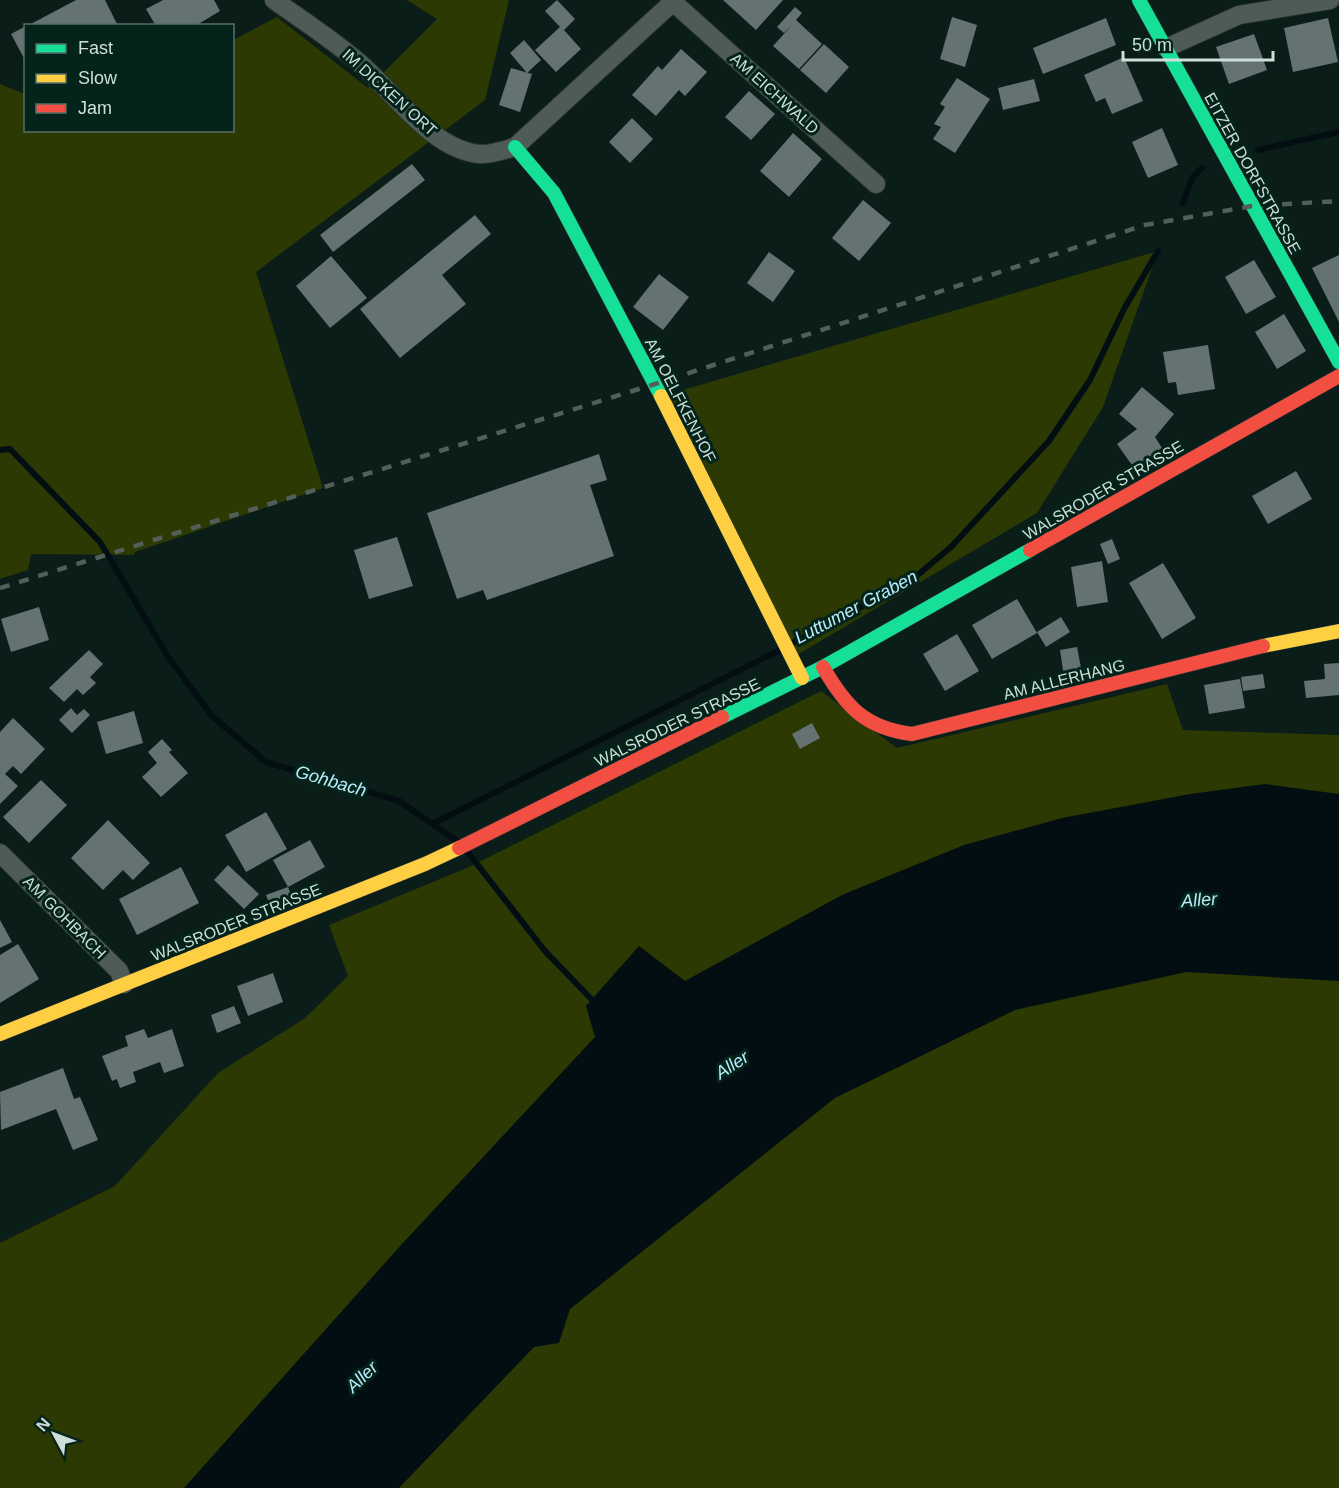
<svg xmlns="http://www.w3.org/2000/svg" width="1339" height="1488" font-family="Helvetica,sans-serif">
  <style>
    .green { fill: #2c3903; fill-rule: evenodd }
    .water { fill: #030e12 }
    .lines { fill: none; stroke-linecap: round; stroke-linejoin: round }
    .stream { stroke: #030e12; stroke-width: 6 }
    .building { fill: #647371 }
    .street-casing { stroke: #2b3633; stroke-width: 20 }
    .fast-casing { stroke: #2b3633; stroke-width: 15 }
    .slow-casing { stroke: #2b3633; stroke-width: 15 }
    .jam-casing { stroke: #2b3633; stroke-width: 15 }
    .street { stroke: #4f5b57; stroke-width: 18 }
    .fast { stroke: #16e098; stroke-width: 14 }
    .slow { stroke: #ffcf43; stroke-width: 14 }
    .jam { stroke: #f24e42; stroke-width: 14 }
    .rail { stroke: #515e59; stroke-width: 4.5; stroke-dasharray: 10 10; stroke-linecap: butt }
    .labels { text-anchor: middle; stroke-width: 6; stroke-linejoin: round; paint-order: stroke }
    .street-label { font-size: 16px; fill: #cedfd9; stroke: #04241b }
    .water-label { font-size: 18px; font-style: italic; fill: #bbebfb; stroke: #04241b }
  </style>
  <rect width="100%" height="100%" fill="#0b1d18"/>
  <path class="green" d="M 407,0 L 509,0 L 485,100 L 256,272 L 323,488 L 135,552 L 134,555 L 31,554 L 28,570 L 0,579 L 0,84 L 25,94 L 26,130 L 232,130 L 233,40 L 277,17 L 368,88 L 437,19 Z
    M 1158,251 L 1103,407 L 1037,513 L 797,655 L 669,394 Z
    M 1167,684 L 1183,730 L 1339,735 L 1339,1488 L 0,1488 L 0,1243 L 115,1186 L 218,1073 L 305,1018 L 348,976 L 329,925 L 469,867 L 821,691 L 897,748 ZM 639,947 L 648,953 L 587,1009 L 586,1006 Z"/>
  <path class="water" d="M 1265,784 L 1339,794 L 1339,981 L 1186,972 L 1015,1010 L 835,1098 L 570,1309 L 559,1343 L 534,1347 L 399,1488 L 184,1488 L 401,1245 L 595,1037 L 586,1006 L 639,946 L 685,981 L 842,895 L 964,845 L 1062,818 L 1190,794 Z"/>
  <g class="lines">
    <path class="stream" d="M 1258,150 L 1339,132
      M 1183,203 L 1192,178 L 1202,168
      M 0,450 L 10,449 L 100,542 L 167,655 L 212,716 L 266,762 L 399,801 L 457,841
      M 791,644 L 913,579 L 951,547 L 1049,441 L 1090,380 L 1124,309 L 1158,251
      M 432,824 L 782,649
      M 466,850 L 545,951 L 597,1005"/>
  </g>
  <path class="building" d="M 76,0 L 105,0 L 118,26 L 27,26 Z
    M 163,0 L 214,0 L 220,11 L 195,26 L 156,26 L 146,9 Z
    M 557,0 L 575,19 L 564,30 L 581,49 L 556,72 L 535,50 L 560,27 L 545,11 Z
    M 723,0 L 783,0 L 756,30 Z
    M 795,7 L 802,13 L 796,20 L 822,44 L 799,69 L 773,46 L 792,25 L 784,33 L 777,27 Z
    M 952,17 L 977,25 L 965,67 L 940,59 Z
    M 1106,18 L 1116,45 L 1043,74 L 1033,48 Z
    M 1328,18 L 1338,62 L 1293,72 L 1284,28 Z
    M 26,26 L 26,62 L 11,34 Z
    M 1254,34 L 1267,70 L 1229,84 L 1216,47 Z
    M 524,40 L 541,60 L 527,73 L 510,53 Z
    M 824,44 L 849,67 L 826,93 L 800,70 Z
    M 681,49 L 707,72 L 685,96 L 679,90 L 656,116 L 632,95 L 658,66 L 662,70 Z
    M 1124,57 L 1143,101 L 1112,114 L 1105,98 L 1096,102 L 1084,75 Z
    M 511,68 L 532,74 L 520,112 L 499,105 Z
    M 957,78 L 990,99 L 955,153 L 933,139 L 941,127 L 934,124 L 945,107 L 940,104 Z
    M 1034,79 L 1040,101 L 1003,110 L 998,88 Z
    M 749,91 L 775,114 L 751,140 L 725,117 Z
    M 632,118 L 653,139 L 630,163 L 609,142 Z
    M 1162,128 L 1178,165 L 1148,178 L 1132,142 Z
    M 793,133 L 822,159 L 789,197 L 760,171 Z
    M 412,164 L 425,180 L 333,252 L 320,235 Z
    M 863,200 L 891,223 L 859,261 L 832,238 Z
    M 475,215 L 491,234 L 442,275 L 466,304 L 400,358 L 360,309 Z
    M 769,252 L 795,271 L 773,302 L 747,283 Z
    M 1339,255 L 1339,322 L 1312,268 Z
    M 331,256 L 367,298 L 330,328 L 296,286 Z
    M 1254,260 L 1276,297 L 1246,314 L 1225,277 Z
    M 659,274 L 689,297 L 663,330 L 633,307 Z
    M 1284,314 L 1306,351 L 1277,369 L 1255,332 Z
    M 1208,345 L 1215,389 L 1178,395 L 1176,382 L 1168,383 L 1163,352 Z
    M 1142,387 L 1174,414 L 1155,437 L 1162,448 L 1134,468 L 1117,444 L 1137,429 L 1119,414 Z
    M 599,454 L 607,480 L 590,485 L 614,556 L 487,600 L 483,590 L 457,599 L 427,513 Z
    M 1296,471 L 1312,499 L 1268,524 L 1252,496 Z
    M 397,537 L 413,586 L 369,599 L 354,550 Z
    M 1112,539 L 1120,559 L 1108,564 L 1100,544 Z
    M 1102,561 L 1108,602 L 1077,607 L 1071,567 Z
    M 1163,563 L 1196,618 L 1162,639 L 1129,583 Z
    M 1017,599 L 1037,633 L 992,659 L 972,625 Z
    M 39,607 L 49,640 L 11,652 L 1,619 Z
    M 1061,617 L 1070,632 L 1046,647 L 1037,632 Z
    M 957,634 L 979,671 L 945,691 L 923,654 Z
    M 1077,647 L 1082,673 L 1064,677 L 1060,650 Z
    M 89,650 L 103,664 L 90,677 L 96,683 L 83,695 L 77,689 L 64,702 L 49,688 Z
    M 1339,663 L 1339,695 L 1306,698 L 1304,681 L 1325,679 L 1324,664 Z
    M 1263,674 L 1265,688 L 1243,691 L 1241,677 Z
    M 1240,679 L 1245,708 L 1209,714 L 1204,685 Z
    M 71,708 L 77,715 L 84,709 L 90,715 L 72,733 L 59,720 Z
    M 134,711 L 143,743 L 106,754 L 97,722 Z
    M 13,718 L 45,749 L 21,774 L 13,766 L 5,774 L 18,786 L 0,804 L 0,732 Z
    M 812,723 L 820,738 L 800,749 L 792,734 Z
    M 162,739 L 172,750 L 169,752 L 188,773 L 161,797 L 142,777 L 157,763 L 148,752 Z
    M 41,780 L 67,805 L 29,843 L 3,817 Z
    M 266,812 L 287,849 L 246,872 L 225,835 Z
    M 108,820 L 150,863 L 133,880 L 123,870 L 103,890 L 71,858 Z
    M 310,840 L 325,867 L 288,887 L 273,860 Z
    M 228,865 L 259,894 L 244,909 L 214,880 Z
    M 181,867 L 199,903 L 137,935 L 119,899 Z
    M 288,887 L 292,897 L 270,905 L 266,895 Z
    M 0,920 L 12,942 L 0,948 Z
    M 18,944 L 39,979 L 0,1003 L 0,955 Z
    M 273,973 L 283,1002 L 248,1016 L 237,986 Z
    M 234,1006 L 241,1023 L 217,1033 L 211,1015 Z
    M 144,1029 L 148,1038 L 172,1029 L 184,1066 L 164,1073 L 160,1062 L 133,1072 L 136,1082 L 120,1088 L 117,1079 L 112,1081 L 102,1056 L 128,1046 L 125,1036 Z
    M 63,1068 L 74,1099 L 80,1097 L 98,1140 L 73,1150 L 56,1109 L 1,1130 L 0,1092 Z"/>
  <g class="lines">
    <g class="street-casing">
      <path id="street" d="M 274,0 C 302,20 330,38 356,60 C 392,89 430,149 479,154 C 490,155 504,150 515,147 L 675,0
        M 673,2 L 876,184
        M 1166,48 L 1239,15 L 1330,0
        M 0,853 L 119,971 L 124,984"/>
    </g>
    <g class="fast-casing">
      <path id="fast" d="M 1139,0 L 1339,362
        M 515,147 L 554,193 L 661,396
        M 722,717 L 823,667 L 1030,550"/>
    </g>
    <g class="slow-casing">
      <path id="slow" d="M 661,396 L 802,678
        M 1263,646 L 1339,631
        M 0,1034 L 425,864 L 459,848"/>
    </g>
    <g class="jam-casing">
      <path id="jam" d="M 1030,550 L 1339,376
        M 823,667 C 846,707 865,728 912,734 L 1263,646
        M 459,848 L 722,717"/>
    </g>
    <use href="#street" class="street"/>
    <use href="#fast" class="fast"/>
    <use href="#slow" class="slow"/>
    <use href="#jam" class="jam"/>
    <path class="rail" d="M 0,588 L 655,384 L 1145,225 L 1252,206 L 1339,201"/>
  </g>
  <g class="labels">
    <g class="street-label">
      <text transform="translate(390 92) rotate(42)" y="6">IM DICKEN ORT</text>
      <text transform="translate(775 93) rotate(42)" y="6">AM EICHWALD</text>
      <text transform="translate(1253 173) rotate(61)" y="6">EITZER DORFSTRASSE</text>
      <text transform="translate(681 400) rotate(63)" y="6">AM OELFKENHOF</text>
      <text transform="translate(1103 490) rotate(-30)" y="6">WALSRODER STRASSE</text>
      <text transform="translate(1064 679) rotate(-14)" y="6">AM ALLERHANG</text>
      <text transform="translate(677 722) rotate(-26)" y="6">WALSRODER STRASSE</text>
      <text transform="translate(65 917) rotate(45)" y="6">AM GOHBACH</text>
      <text transform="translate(236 922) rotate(-22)" y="6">WALSRODER STRASSE</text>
    </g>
    <g class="water-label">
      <text transform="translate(856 607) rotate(-28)" y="6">Luttumer Graben</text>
      <text transform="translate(331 781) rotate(16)" y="6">Gohbach</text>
      <text transform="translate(1199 900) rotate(-4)" y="6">Aller</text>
      <text transform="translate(732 1065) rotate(-33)" y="6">Aller</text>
      <text transform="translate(362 1377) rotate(-44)" y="6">Aller</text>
    </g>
  </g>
  <rect x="24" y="24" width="210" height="108" fill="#04241b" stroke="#556f67" stroke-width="1.5"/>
  <rect x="36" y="44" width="30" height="9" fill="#16e098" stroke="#556f67" stroke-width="1.5"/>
  <text x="78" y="54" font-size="18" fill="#cedfd9">Fast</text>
  <rect x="36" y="74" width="30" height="9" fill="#ffcf43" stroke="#556f67" stroke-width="1.5"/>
  <text x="78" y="84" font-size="18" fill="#cedfd9">Slow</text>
  <rect x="36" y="104" width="30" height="9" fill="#f24e42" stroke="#556f67" stroke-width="1.5"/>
  <text x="78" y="114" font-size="18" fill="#cedfd9">Jam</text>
  <g transform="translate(54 1434) rotate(311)" stroke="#04241b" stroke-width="4.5" paint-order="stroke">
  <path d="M0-4.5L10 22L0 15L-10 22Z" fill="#cedfd9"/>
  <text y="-9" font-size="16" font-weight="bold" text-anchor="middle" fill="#cedfd9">N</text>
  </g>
  <path d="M1123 51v9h150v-9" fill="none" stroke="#cedfd9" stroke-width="3"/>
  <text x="1132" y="51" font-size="18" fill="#cedfd9" stroke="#04241b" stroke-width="4.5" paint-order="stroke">50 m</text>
</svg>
